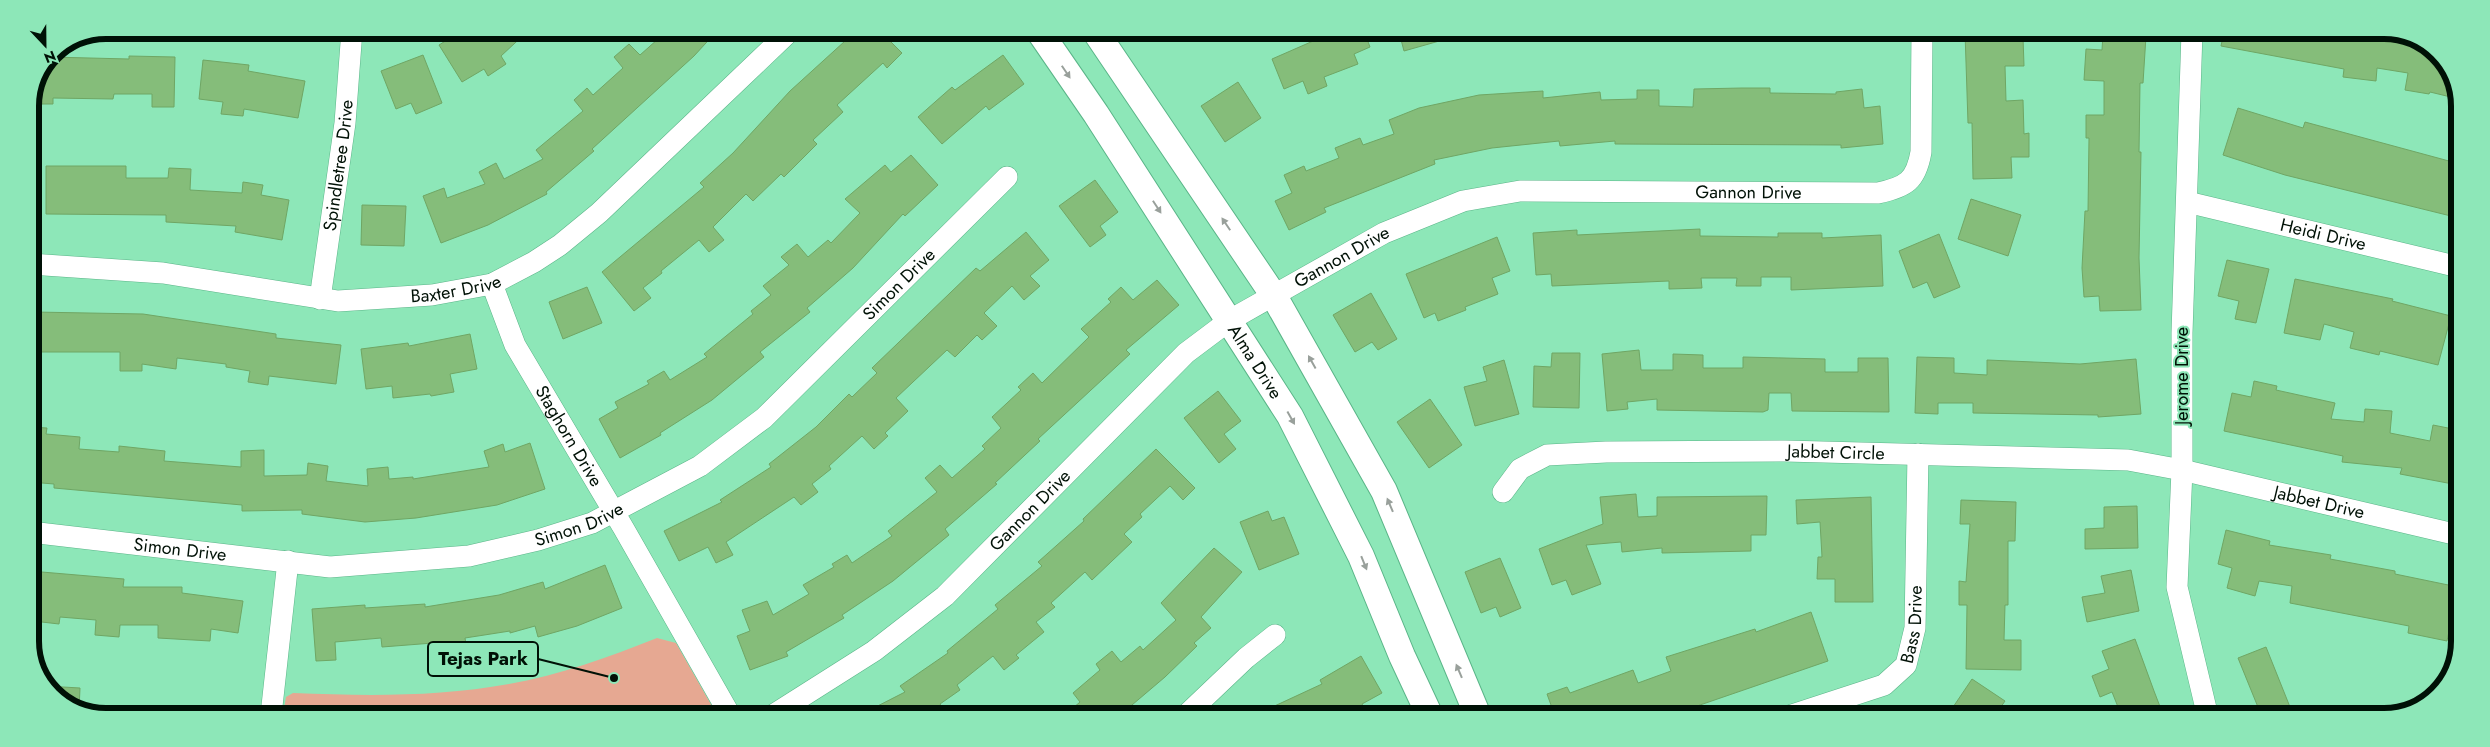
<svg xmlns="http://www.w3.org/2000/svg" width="2490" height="747" font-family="Jost,sans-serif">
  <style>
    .green { fill: #e6a892 }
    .building { fill: #85bd7a; stroke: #6fa664 }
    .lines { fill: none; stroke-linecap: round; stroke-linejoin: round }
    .minor-casing { stroke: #5ab588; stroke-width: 22 }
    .major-casing { stroke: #5ab588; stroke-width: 28 }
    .minor { stroke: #fff; stroke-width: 21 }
    .major { stroke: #fff; stroke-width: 26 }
    .oneway { fill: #99a09b }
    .labels { text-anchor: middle; stroke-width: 4; stroke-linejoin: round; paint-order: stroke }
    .street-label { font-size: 18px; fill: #001106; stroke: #8de7b8 }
    .rim { fill: none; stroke: #001106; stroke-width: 6 }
    .leader { fill: none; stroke: #001106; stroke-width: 2 }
    .callout-dot { fill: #001106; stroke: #8de7b8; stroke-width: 2 }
    .callout { fill: #8de7b8; stroke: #001106; stroke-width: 2 }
    .callout-label { font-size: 19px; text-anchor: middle; font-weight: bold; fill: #001106 }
  </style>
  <rect width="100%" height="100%" fill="#8de7b8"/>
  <path class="green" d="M 657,638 L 676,643 L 717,715 L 283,715 L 286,697 L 293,693 C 366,696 438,697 509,684 C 560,675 609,657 657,638 Z"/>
  <path class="building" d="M 463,30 L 529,30 L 501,56 L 506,64 L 488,76 L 484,69 L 462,82 L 439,45 Z
    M 667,31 L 717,31 L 694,56 L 592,149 L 594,151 L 546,192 L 547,194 L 488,225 L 441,243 L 423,196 L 444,188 L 447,198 L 485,184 L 479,172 L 496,163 L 504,179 L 543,159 L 536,150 L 583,111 L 574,100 L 587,88 L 593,95 L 623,68 L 614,57 L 629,44 L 640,55 Z
    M 856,31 L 880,31 L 902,53 L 887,68 L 883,63 L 837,105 L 843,112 L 813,140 L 817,144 L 784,177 L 781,174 L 753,201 L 746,194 L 713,227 L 724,240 L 709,252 L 699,240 L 661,271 L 662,273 L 643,288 L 651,298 L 634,311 L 602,272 L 704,187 L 700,183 L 733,153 L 790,91 Z
    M 1317,31 L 1364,31 L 1370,47 L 1354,54 L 1358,64 L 1324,77 L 1327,86 L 1308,94 L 1303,81 L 1284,89 L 1272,59 L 1320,38 Z
    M 1399,32 L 1457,32 L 1457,36 L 1404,51 Z
    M 1965,32 L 2007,32 L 2007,38 L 2023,37 L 2024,66 L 2005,66 L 2006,101 L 2023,100 L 2024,134 L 2029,133 L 2029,157 L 2011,157 L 2012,178 L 1973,179 L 1972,123 L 1968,123 Z
    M 2224,32 L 2407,34 L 2441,56 L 2459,99 L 2430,92 L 2429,94 L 2405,90 L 2408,73 L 2377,68 L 2376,81 L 2343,77 L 2344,69 L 2221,46 Z
    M 2103,34 L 2146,36 L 2143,83 L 2140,83 L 2139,152 L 2141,152 L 2139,258 L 2141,310 L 2100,311 L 2099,296 L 2084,297 L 2082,268 L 2085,211 L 2088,211 L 2089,138 L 2086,138 L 2086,115 L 2104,115 L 2104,81 L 2084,80 L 2086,49 L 2102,50 Z
    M 423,55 L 442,103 L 416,114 L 411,103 L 396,109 L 381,71 Z
    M 1003,55 L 1024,84 L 989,110 L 986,106 L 942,144 L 918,117 L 952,87 L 955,90 Z
    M 129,56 L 175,57 L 174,107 L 152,107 L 152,94 L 114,94 L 113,99 L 53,98 L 53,104 L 31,104 L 50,57 L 129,59 Z
    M 203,60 L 249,65 L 248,71 L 305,81 L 298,118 L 244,109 L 243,116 L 221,114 L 223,102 L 199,99 Z
    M 1238,82 L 1261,118 L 1225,142 L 1201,106 Z
    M 1742,88 L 1770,88 L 1770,93 L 1836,94 L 1836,92 L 1862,89 L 1864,108 L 1880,106 L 1883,144 L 1841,148 L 1841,145 L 1615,144 L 1615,141 L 1560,146 L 1559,141 L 1492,148 L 1434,160 L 1435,164 L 1324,208 L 1326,212 L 1289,230 L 1275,201 L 1292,193 L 1284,175 L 1304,166 L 1306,171 L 1339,158 L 1335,148 L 1360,138 L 1363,145 L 1394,134 L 1389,120 L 1419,108 L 1479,95 L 1543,91 L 1543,98 L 1600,92 L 1601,100 L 1637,99 L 1637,90 L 1659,90 L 1659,106 L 1693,107 L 1694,89 Z
    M 2238,108 L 2303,128 L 2305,122 L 2460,164 L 2459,218 L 2285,175 L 2223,155 Z
    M 911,155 L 938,185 L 905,216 L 903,214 L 853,268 L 807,308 L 810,312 L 760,352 L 764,357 L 712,400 L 660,433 L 661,435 L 620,458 L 599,419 L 618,408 L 615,402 L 649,384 L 647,381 L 664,371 L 670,380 L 707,357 L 704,354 L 753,314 L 751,311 L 771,295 L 763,286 L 789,265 L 781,257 L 797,244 L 808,257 L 828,240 L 831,243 L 860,213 L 845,199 L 885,165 L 891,172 Z
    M 46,166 L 126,166 L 126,178 L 168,178 L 169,168 L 191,169 L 190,190 L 242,193 L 243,182 L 263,185 L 261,195 L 289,200 L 282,240 L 235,232 L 236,226 L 166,222 L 166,215 L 46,214 Z
    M 1095,180 L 1118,212 L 1100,226 L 1106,235 L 1090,247 L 1059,206 Z
    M 1971,199 L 2021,215 L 2008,256 L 1958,239 Z
    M 362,205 L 406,206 L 404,246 L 361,245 Z
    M 1700,229 L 1700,236 L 1778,237 L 1778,233 L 1822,233 L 1822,238 L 1881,235 L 1883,286 L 1791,290 L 1791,277 L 1761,277 L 1761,286 L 1736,286 L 1737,278 L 1701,278 L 1702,288 L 1669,289 L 1669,281 L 1552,286 L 1551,274 L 1536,275 L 1533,233 L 1577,230 L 1577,235 Z
    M 1026,232 L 1049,260 L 1030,276 L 1040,286 L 1024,300 L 1012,286 L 984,313 L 997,326 L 982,340 L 977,335 L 955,357 L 947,350 L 896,398 L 908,411 L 885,433 L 888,436 L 874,449 L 862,436 L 829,466 L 831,469 L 812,484 L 818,492 L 801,505 L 794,497 L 726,542 L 733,555 L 716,563 L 708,547 L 679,561 L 664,531 L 722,502 L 720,500 L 771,467 L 769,464 L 816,427 L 849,394 L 852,397 L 877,373 L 872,368 L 976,268 L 980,271 Z
    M 1939,234 L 1960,287 L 1934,298 L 1927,282 L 1913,288 L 1899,251 Z
    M 1497,237 L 1510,271 L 1492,278 L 1498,294 L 1465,307 L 1466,310 L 1438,321 L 1435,313 L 1424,318 L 1406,274 Z
    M 2227,260 L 2269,269 L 2256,323 L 2235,319 L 2239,301 L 2218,296 Z
    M 2295,279 L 2393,299 L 2392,301 L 2451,316 L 2438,365 L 2380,351 L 2379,355 L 2350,348 L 2354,332 L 2324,324 L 2320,340 L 2284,333 Z
    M 1157,280 L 1179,305 L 1126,350 L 1130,354 L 1038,439 L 1040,441 L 995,483 L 997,484 L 945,529 L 949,535 L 893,581 L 842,615 L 844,618 L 786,652 L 788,656 L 750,670 L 737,636 L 750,631 L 742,610 L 767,601 L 773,615 L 809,594 L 803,585 L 834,567 L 832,564 L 847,555 L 852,563 L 892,536 L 888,531 L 937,492 L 925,478 L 940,465 L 952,478 L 985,449 L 982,446 L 1001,428 L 992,417 L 1021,390 L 1018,387 L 1033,373 L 1042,383 L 1089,337 L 1081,329 L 1111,302 L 1108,299 L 1121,287 L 1133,300 Z
    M 587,287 L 602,323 L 563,339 L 549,302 Z
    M 1371,293 L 1397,339 L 1378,350 L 1372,342 L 1355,352 L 1333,315 Z
    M 34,312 L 143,314 L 276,334 L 276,338 L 341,345 L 336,384 L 269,376 L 268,385 L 248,382 L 250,371 L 226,367 L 226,364 L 177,358 L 176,369 L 142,364 L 142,371 L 120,371 L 120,352 L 34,352 Z
    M 470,334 L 477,369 L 450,374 L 454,392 L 431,396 L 430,394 L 393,398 L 392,386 L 366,389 L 361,349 L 408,343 L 409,346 Z
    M 1639,350 L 1641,370 L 1673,370 L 1673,354 L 1703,355 L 1703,368 L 1743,368 L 1743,357 L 1825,359 L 1825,372 L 1858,372 L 1858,358 L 1888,358 L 1889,412 L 1792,411 L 1791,393 L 1769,393 L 1768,410 L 1763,412 L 1657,410 L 1657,399 L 1627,402 L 1628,409 L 1607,411 L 1602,354 Z
    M 1552,353 L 1580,353 L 1579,408 L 1533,407 L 1534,366 L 1551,367 Z
    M 1917,357 L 1954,358 L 1954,373 L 1987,375 L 1987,360 L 2080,364 L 2136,359 L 2141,414 L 2098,417 L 2098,415 L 1973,413 L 1973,403 L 1938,403 L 1938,414 L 1915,413 Z
    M 1504,360 L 1519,414 L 1475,426 L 1464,387 L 1487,381 L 1483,367 Z
    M 2254,381 L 2277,386 L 2276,390 L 2335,403 L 2331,419 L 2364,422 L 2365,409 L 2392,411 L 2390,433 L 2430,441 L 2433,425 L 2458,430 L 2458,485 L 2400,474 L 2402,468 L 2342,462 L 2343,456 L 2224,431 L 2232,393 L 2251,397 Z
    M 1218,391 L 1241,421 L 1224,434 L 1236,449 L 1219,463 L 1184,418 Z
    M 1430,399 L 1462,445 L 1429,468 L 1397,422 Z
    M 30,427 L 47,428 L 46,434 L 80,437 L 79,449 L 119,452 L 119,446 L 165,451 L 164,461 L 241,467 L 241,451 L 264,450 L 264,476 L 307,475 L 308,463 L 328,466 L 326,481 L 368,486 L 367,469 L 388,467 L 389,479 L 413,477 L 413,479 L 489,467 L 484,451 L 503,444 L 505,452 L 530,443 L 545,489 L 497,505 L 416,518 L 365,522 L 302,514 L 302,510 L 242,511 L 242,505 L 54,488 L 54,484 L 30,482 Z
    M 1156,449 L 1195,488 L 1183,500 L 1170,486 L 1140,514 L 1142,517 L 1124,534 L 1132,542 L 1092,580 L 1085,572 L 1051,603 L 1055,607 L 1036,622 L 1044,632 L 1016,655 L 1019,658 L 1004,670 L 993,656 L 957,685 L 960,690 L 940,704 L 948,715 L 860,715 L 905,692 L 900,686 L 948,653 L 947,651 L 998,609 L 995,605 L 1042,566 L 1038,562 L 1084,521 L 1083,519 Z
    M 1636,494 L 1638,517 L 1657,516 L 1657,497 L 1767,496 L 1766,535 L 1751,535 L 1751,551 L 1662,553 L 1662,548 L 1622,552 L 1621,542 L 1586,545 L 1601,584 L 1572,595 L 1566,580 L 1552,585 L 1539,549 L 1603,524 L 1600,497 Z
    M 1871,497 L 1873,602 L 1835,602 L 1835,579 L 1817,579 L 1818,557 L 1822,557 L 1820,522 L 1797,524 L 1796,500 Z
    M 1961,500 L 2016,502 L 2015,541 L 2008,541 L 2008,605 L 2005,605 L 2004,640 L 2021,640 L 2021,670 L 1966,669 L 1967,605 L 1959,605 L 1959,581 L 1966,582 L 1970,524 L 1960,524 Z
    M 2137,506 L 2138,548 L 2085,549 L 2085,529 L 2104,528 L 2104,507 Z
    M 1268,511 L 1272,521 L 1284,517 L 1299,554 L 1259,570 L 1240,522 Z
    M 2226,530 L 2270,541 L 2269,545 L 2331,555 L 2330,559 L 2395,571 L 2395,574 L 2458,587 L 2447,641 L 2408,633 L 2409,626 L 2290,603 L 2292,586 L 2259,581 L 2255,596 L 2227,588 L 2232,568 L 2218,564 Z
    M 1214,548 L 1242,572 L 1201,617 L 1211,628 L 1194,643 L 1197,646 L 1165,677 L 1119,716 L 1065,715 L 1080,702 L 1073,693 L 1100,670 L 1096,664 L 1112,651 L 1121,662 L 1140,646 L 1143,650 L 1176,620 L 1161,603 Z
    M 1500,558 L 1521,608 L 1500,617 L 1496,607 L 1481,613 L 1465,572 Z
    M 605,565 L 622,608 L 577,626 L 538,637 L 535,626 L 510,633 L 510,631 L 465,638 L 467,650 L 448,653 L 446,642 L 382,647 L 381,638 L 335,642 L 336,660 L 316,661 L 312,609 L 365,605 L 365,608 L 425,604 L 425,607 L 499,595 L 543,582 L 545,589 Z
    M 2131,570 L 2139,611 L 2087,622 L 2082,597 L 2105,593 L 2101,576 Z
    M 30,571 L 124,579 L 123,587 L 182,587 L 182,593 L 243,601 L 238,633 L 211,629 L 210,641 L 158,638 L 158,625 L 120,625 L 119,637 L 95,635 L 96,620 L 60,617 L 59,624 L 33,621 L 34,614 L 30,614 Z
    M 1811,612 L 1828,661 L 1668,716 L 1555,716 L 1547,694 L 1567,687 L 1570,693 L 1633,670 L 1638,683 L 1671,671 L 1666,657 L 1755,629 L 1756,632 Z
    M 2135,639 L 2154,691 L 2164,717 L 2122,717 L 2112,692 L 2100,697 L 2092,676 L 2109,669 L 2102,651 Z
    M 2266,647 L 2294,717 L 2262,717 L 2238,658 Z
    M 1361,656 L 1382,693 L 1362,704 L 1369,716 L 1253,716 L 1322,684 L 1320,680 Z
    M 1972,679 L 2005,701 L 1994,717 L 1947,716 Z
    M 46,686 L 80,688 L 79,710 L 49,691 Z"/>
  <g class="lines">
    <g class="minor-casing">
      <g id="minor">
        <path d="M 316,30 L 352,30"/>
        <path d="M 2192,32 L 2182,333 L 2182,470 L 2177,587 L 2208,717"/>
        <path id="s1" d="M 2187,202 L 2459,267"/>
        <path id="s2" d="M 30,264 L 163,273 L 338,301 L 432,295 L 492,284 L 534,262 L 560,245 L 599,213 L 790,31"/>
        <path id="s3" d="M 492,284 L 515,345 L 624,529 L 730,715"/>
        <path id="s4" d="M 320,299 L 345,123 L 352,30"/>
        <path id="s5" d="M 1503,492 L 1520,469 L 1547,455 L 1606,452 L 1785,451 L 2128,460 L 2182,470 L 2458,535"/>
        <path id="s6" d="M 30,532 L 330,567 L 469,556 L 538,540 L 592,523 L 700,466 L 764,418 L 1007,177"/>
        <path d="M 271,715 L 288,561"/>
        <path id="s7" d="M 773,715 L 874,651 L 945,596 L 1186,353 L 1230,320 L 1384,233 L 1463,201 L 1520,191 L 1878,193 C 1906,187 1916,181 1921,152 L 1922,32"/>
        <path d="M 1185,716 L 1246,658 L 1275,635"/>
        <path id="s8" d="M 1789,716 L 1884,685 L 1906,665 L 1915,628 L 1918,454"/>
      </g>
    </g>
    <g class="major-casing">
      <g id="major">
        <path id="s9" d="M 1039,31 L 1096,114 L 1290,416 L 1361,556 L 1402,656 L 1430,716"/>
        <path d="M 1095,31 L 1274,296 L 1384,491 L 1478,716"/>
      </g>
    </g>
    <use href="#minor" class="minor"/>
    <use href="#major" class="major"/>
  </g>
  <defs><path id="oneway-solid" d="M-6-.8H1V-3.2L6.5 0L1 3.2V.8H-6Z" transform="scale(1.25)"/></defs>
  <g class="oneway">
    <use href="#oneway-solid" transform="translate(1066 72) rotate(56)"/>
    <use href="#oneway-solid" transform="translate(1157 207) rotate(57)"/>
    <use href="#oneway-solid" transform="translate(1226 224) rotate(-124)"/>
    <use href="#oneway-solid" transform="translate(1312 362) rotate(-119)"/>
    <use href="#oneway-solid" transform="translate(1291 418) rotate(61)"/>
    <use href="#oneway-solid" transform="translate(1390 505) rotate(-113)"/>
    <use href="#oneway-solid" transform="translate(1364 563) rotate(68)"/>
    <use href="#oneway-solid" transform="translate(1459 671) rotate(-113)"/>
  </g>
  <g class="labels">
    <g class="street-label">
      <text dy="6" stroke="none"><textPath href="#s4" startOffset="135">Spindletree Drive</textPath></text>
      <text dy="6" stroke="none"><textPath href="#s7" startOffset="1155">Gannon Drive</textPath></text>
      <text dy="6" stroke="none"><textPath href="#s1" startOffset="140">Heidi Drive</textPath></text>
      <text dy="6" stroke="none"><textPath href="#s7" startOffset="735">Gannon Drive</textPath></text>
      <text dy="6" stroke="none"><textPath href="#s6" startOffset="961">Simon Drive</textPath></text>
      <text dy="6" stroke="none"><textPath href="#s2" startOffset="429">Baxter Drive</textPath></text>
      <text dy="6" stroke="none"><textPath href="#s9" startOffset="395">Alma Drive</textPath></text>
      <text transform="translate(2182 376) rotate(-90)" y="6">Jerome Drive</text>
      <text dy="6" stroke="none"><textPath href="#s3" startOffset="171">Staghorn Drive</textPath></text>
      <text dy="6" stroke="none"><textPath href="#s5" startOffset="348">Jabbet Circle</textPath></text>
      <text dy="6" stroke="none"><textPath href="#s5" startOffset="836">Jabbet Drive</textPath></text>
      <text dy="6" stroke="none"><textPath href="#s7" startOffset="330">Gannon Drive</textPath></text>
      <text dy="6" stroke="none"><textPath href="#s6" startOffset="556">Simon Drive</textPath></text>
      <text dy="6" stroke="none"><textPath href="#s6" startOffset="151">Simon Drive</textPath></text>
      <text dy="6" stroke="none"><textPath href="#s8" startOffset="171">Bass Drive</textPath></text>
    </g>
  </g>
  <path d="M0 0H2490V747H0ZM106 39H2384A67 67 0 0 1 2451 106V641A67 67 0 0 1 2384 708H106A67 67 0 0 1 39 641V106A67 67 0 0 1 106 39Z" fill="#8de7b8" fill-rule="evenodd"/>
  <path class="rim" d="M106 39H2384A67 67 0 0 1 2451 106V641A67 67 0 0 1 2384 708H106A67 67 0 0 1 39 641V106A67 67 0 0 1 106 39Z"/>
  <path class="leader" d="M614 678L538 659"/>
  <circle class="callout-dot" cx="614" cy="678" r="5"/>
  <rect class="callout" x="428" y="642" width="110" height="34" rx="5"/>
  <g class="callout-label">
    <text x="483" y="665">Tejas Park</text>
  </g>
  <g transform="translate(45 45) rotate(158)" stroke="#8de7b8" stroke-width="4" paint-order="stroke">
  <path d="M0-4L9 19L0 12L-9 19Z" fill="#001106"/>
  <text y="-8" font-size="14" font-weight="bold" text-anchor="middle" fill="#001106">N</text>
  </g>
</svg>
